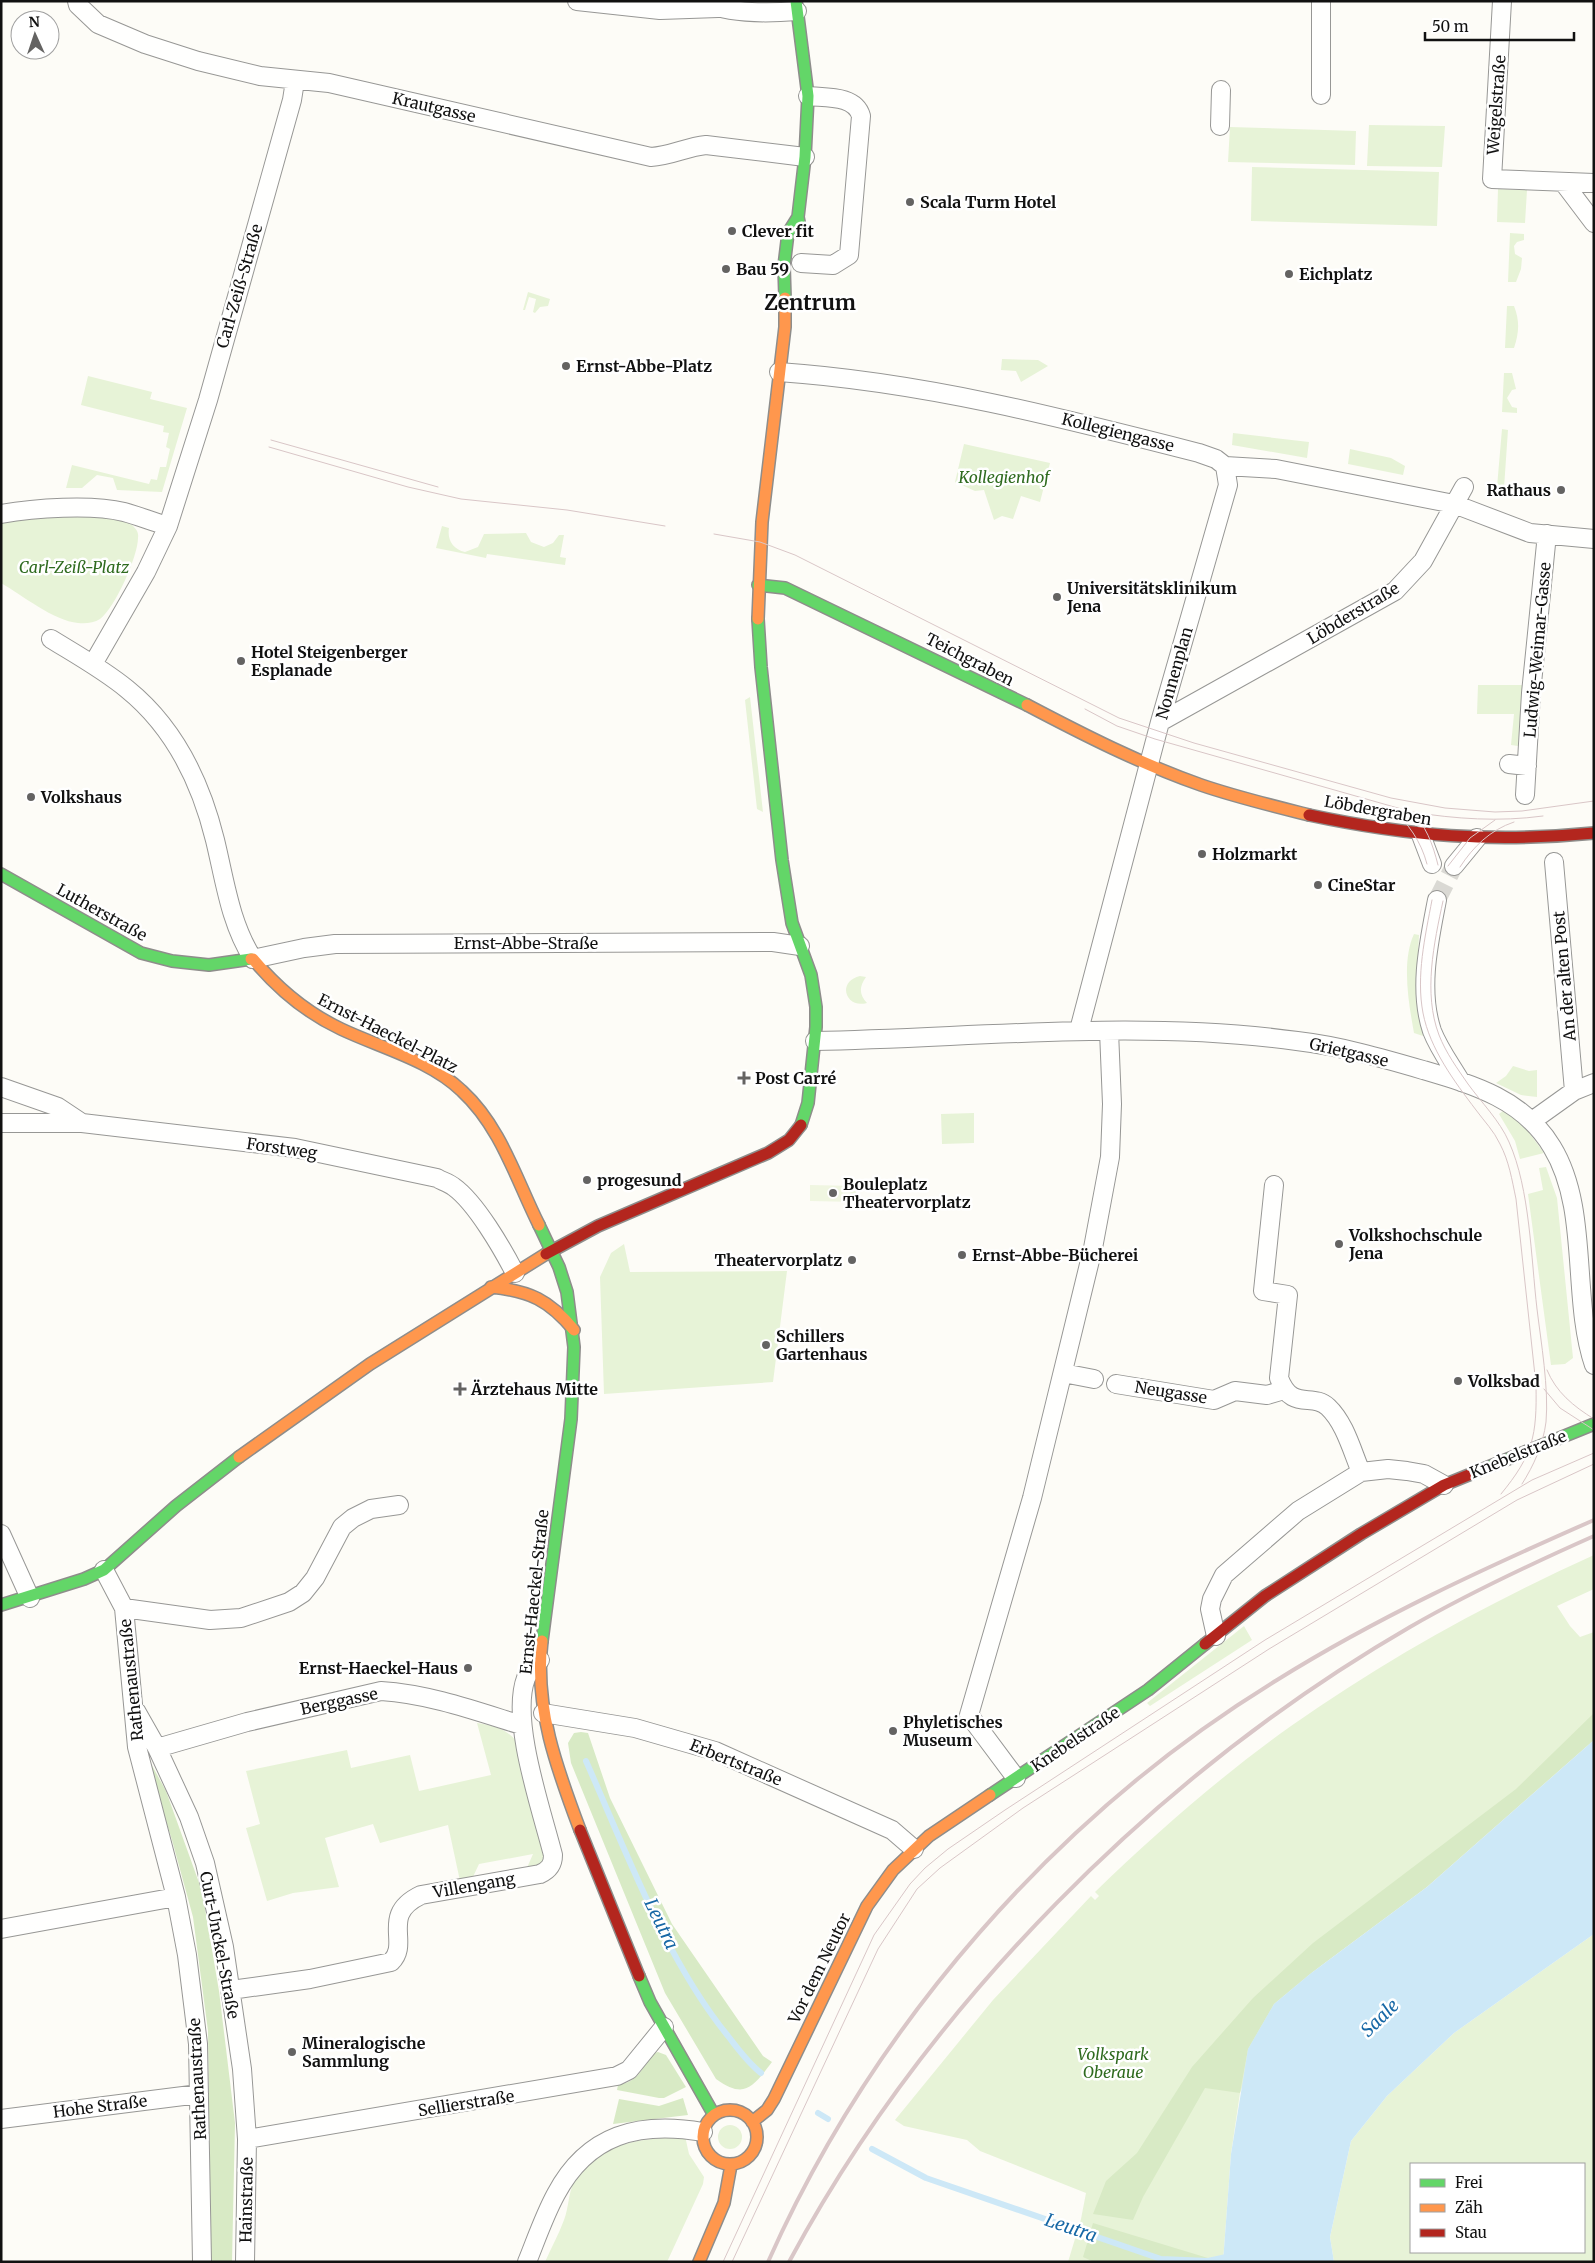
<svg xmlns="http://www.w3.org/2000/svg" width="1595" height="2263" font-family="Merriweather,serif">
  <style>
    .green { fill: #e7f3d7; fill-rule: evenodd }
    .forest { fill: #d8eac5 }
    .pitch { fill: #f0f6e1 }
    .water { fill: #cde8f7 }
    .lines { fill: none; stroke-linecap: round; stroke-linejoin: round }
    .stream { stroke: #cde8f7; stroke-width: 6 }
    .street-tunnel { stroke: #dad9d4; stroke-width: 18; stroke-dasharray: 18 9; stroke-linecap: butt }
    .street-casing { stroke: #979795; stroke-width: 20 }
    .fast-casing { stroke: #8e8d8b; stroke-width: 14 }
    .slow-casing { stroke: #8e8d8b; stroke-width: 14 }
    .jam-casing { stroke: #8e8d8b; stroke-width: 14 }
    .street { stroke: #fffffe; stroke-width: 18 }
    .fast { stroke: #63d668; stroke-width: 11 }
    .slow { stroke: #ff974d; stroke-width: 11 }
    .jam { stroke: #b3261e; stroke-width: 11 }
    .tram { stroke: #d9c6c7; stroke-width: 1 }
    .rail { stroke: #d9c6c7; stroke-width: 4 }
    .poi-dot { fill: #646362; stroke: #fff; stroke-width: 2 }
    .labels { text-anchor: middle; stroke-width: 5; stroke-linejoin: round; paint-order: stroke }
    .street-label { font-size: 16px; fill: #111; stroke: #fff }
    .poi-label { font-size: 16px; font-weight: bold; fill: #111; stroke: #fff; text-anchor: start }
    .park-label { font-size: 16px; font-style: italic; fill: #2f6b1f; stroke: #fff }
    .water-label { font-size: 18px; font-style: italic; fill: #1768a6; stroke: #fff }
    .district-label { font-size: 21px; font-weight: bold; fill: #111; stroke: #fff }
  </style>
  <rect width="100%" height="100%" fill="#fdfcf7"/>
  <path class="green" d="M 1369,125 L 1445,126 L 1442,167 L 1367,166 Z
    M 1230,127 L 1356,131 L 1355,165 L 1228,162 Z
    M 1252,167 L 1439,172 L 1437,226 L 1251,221 Z
    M 1498,189 L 1527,190 L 1525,223 L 1497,222 Z
    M 1510,233 L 1524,234 L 1524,240 L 1517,242 L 1514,246 L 1515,254 L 1522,258 L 1521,269 L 1516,282 L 1508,282 Z
    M 528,292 L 550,299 L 548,306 L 540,307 L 535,313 L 533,312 L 536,299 L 529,297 L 525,310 L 523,310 Z
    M 1507,306 L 1514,306 C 1520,321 1519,333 1514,348 L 1505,348 Z
    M 1002,359 L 1038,360 L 1048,366 L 1021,382 L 1016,371 L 1001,370 Z
    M 1504,373 L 1512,373 L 1516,389 L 1512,390 L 1507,398 L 1512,407 L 1517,408 L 1517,413 L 1502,412 Z
    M 88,376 L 152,392 L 150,399 L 187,408 L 162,492 L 117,490 L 113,478 L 97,475 L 82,488 L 66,488 L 72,465 L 149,484 L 151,479 L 157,480 L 160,467 L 166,467 L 170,449 L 166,447 L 169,433 L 163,432 L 164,426 L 81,405 Z
    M 1502,429 L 1508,430 L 1504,488 L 1497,487 Z
    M 1233,433 L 1309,442 L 1307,458 L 1232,445 Z
    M 964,444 L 1050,463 L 1040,502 L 1021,496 L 1013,519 L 1002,516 L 994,520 L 984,490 L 975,491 L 955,482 Z
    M 1350,449 L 1391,458 L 1405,466 L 1403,475 L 1348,464 Z
    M 54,516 C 74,516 115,513 132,525 C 136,529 139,532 138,538 C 138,556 115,608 100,619 C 94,623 85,624 78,623 C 54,621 22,595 1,583 L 1,523 Z
    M 442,526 L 449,528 C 447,540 453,549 465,552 L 478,547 L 484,534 L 526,533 L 531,542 L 544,547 L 553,543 L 559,535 L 564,535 L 560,557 L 566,558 L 565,565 L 487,554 L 486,558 L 436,548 Z
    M 1478,685 L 1523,685 L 1518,746 L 1511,745 L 1514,714 L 1477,714 Z
    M 750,697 L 763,812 L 757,809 L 745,700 Z
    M 1414,934 L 1419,935 L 1416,995 L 1423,1036 L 1414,1033 C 1409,1005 1401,962 1414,934 Z
    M 860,976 L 866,977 C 859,987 859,994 867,1003 C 846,1009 836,982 860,976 Z
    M 1513,1066 L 1529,1071 L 1537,1070 L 1537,1097 L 1521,1095 L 1496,1083 L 1506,1076 Z
    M 1504,1110 L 1525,1127 L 1544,1153 L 1520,1159 L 1515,1141 L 1499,1114 Z
    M 974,1113 L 974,1143 L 942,1144 L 941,1114 Z
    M 1546,1167 L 1557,1198 L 1573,1358 L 1565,1364 L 1551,1365 L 1528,1194 L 1543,1190 L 1539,1168 Z
    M 624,1244 L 630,1272 L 787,1271 L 773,1382 L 604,1394 L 600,1277 L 611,1253 Z
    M 1594,1555 L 1594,1589 L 1557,1606 L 1570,1626 L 1580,1637 L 1594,1632 L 1594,1740 L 1274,2004 L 1240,2093 L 1231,2154 L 1223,2262 L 1068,2262 L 1081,2219 L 1086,2193 L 980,2151 L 967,2140 L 904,2126 L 895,2120 L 993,2000 L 1091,1896 L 1095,1900 L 1099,1896 L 1095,1892 C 1157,1832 1221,1776 1291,1726 C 1386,1659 1488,1603 1594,1555 Z
    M 1244,1626 L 1252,1640 L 1150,1706 L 1147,1703 Z
    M 477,1723 C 494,1726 506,1728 517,1742 L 547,1856 L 541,1867 L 526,1870 L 533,1854 L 479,1864 L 472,1879 L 460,1881 L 448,1825 L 380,1843 L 373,1824 L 325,1838 L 339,1887 L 293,1893 L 267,1901 L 246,1828 L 260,1824 L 246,1771 L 347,1750 L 351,1768 L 410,1755 L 419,1791 L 491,1775 Z
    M 1594,1934 L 1594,2262 L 1334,2262 L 1330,2237 L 1351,2141 L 1387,2096 L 1454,2033 ZM 1411,2164 L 1584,2164 L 1584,2252 L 1411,2252 Z
    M718 2137a12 12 0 1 1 24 0a12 12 0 1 1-24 0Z
    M 685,2136 L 689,2154 L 704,2177 L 703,2184 L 667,2262 L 545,2262 C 551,2248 559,2234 564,2220 C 569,2207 568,2194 574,2182 C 594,2141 645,2139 685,2136 Z"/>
  <path class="forest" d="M 1594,1713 L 1594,1740 L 1427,1887 L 1310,1974 L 1274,2004 L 1248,2049 L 1240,2093 L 1205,2088 L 1143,2197 L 1133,2220 L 1093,2214 L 1106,2181 L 1137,2153 L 1192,2067 L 1253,1998 L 1313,1943 L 1516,1789 Z
    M 581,1732 L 588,1733 L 610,1798 L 672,1924 L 763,2056 L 772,2062 C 754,2085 746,2101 716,2079 L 665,1993 L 571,1763 L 568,1743 L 574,1733 Z
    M 143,1749 L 166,1791 L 202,1891 L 219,1991 L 235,2123 L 232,2262 L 211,2262 L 208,2031 L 193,1917 L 172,1840 Z
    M 658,2052 L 666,2055 L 686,2087 L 664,2098 L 659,2098 L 617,2090 L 618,2085 C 648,2080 642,2054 658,2052 Z
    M 683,2098 L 688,2115 L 613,2124 L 619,2099 L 659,2106 Z
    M 1093,2223 L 1221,2262 L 1094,2262 L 1083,2257 Z"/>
  <path class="pitch" d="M 810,1185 L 856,1186 L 856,1202 L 810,1201 Z"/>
  <path class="water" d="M 1594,1740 L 1594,1934 L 1454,2033 L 1387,2096 L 1351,2141 L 1330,2237 L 1334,2262 L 1223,2262 L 1231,2154 L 1248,2049 L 1274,2004 L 1310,1974 L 1427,1887 Z"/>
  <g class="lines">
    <path class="stream" d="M 586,1761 C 626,1851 666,1960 728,2036 C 738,2049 748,2063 761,2073
      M 818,2113 L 828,2119
      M 872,2149 L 926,2178 L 1161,2259 L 1208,2261 L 1231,2256"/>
    <path class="street-tunnel" d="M 1437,900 L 1454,866"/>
    <g class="street-casing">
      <path id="street" d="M 77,1 L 78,5 L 98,24 L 145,44 L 198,61 L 260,76 L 329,83 L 651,157 C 671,156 686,147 706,145 L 805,157
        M 577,1 L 660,10 L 718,8
        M 1321,1 L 1321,95
        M 1502,1 L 1492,179 L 1594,183
        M 707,3 C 730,14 772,13 797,11
        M 1220,126 L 1221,90
        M 1563,182 L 1594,223
        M 801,263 L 833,265 L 849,255 L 861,116 C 855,95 826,98 808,96
        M 779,372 C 923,382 1059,417 1199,453 L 1216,459 L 1225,466 L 1276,469 L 1454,504 L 1530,533 L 1594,539
        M 1,514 C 34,508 92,504 124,512 C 139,516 153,522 168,526
        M 51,639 C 77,655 104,670 127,689 C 174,727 201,783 215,840 C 225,881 230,923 253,959 L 304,948 L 335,944 L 773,942 L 800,946
        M 93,664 L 146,572 L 168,526 L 208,400 L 292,100 L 295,81
        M 1160,722 L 1395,591 L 1423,561 L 1464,487
        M 1509,764 L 1527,766
        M 1525,795 L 1531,693 L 1547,534
        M 1421,835 L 1432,864
        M 1554,862 L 1574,1091
        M 1454,866 L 1477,838
        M 1437,900 C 1429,942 1418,989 1432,1031 C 1439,1049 1451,1065 1461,1082
        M 1079,1030 L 1160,722 L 1228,485 L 1225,466
        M 815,1041 C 975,1038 1137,1019 1297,1041 C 1340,1046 1382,1058 1423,1070 C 1474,1085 1523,1099 1552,1147 C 1590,1209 1571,1298 1594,1365
        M 1,1087 L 58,1107 L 82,1123
        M 1532,1121 L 1574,1091 L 1594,1083
        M 1,1123 L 82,1123 L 295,1148 L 437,1178 C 442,1181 449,1183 454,1187 C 476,1203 502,1248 515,1273
        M 1274,1185 L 1263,1291 L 1288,1295 L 1279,1378 C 1292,1412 1312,1392 1328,1407 C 1345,1423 1352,1451 1361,1472
        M 1063,1373 L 1094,1379
        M 1116,1384 L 1214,1400 L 1235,1391 L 1267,1395 L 1284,1390
        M 1,1534 L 30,1598
        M 104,1570 L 124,1608 L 137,1747 L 176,1897 L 187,1955 L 198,2044 L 202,2262
        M 124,1608 L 210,1620 L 241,1618 L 289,1602 L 303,1593 L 315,1578 L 342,1527 L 353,1518 L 371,1509 L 399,1505
        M 1216,1636 L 1210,1609 L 1212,1599 L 1224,1575 L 1298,1511 L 1361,1472 L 1388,1469 L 1407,1471 L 1424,1474 L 1444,1485
        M 136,1711 L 157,1748 L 189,1817 L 205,1863 L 224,1947 L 242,2069 L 247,2139 L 245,2262
        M 543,1713 L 635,1728 L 715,1751 L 892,1830 L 914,1849
        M 157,1748 L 247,1722 L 381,1691 C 429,1694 476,1711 521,1725
        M 1016,1778 L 969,1715 L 1032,1498 L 1093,1248 L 1110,1157 L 1112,1104 L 1109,1031
        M 1,1929 L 176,1897
        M 231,1990 L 310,1979 L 391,1962 C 411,1943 379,1915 421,1895 L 540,1874 C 549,1870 553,1865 553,1855 C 542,1811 510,1720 526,1678 C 529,1671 535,1666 540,1660
        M 1,2119 L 199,2094
        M 247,2139 L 617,2076 L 629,2070 L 664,2027
        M 527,2262 C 536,2240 544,2216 556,2194 C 588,2134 639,2121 703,2132"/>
    </g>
    <g class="fast-casing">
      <path id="fast" d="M 796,1 L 808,96 L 805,157 L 798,217 L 801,232
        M 785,298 L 784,266 L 788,233 L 798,217
        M 758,585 L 785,588 L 1027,705
        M 758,619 L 761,667 L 782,860 L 792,923 L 811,975 L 816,1007 L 816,1027 L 808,1103 L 801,1125
        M 1,874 L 141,953 L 172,961 L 209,965 L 251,959
        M 539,1225 L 559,1267 L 567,1292 L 574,1347 L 571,1419 L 542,1641
        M 1471,1474 L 1594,1424
        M 1,1605 L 84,1579 L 104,1570 L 176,1506 L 239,1457
        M 990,1795 L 1148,1690 L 1205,1644
        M 639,1976 L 650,2002 L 714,2115"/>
    </g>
    <g class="slow-casing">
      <path id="slow" d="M 758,619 L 762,522 L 785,327 L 785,298
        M 1027,705 C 1084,735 1141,764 1201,785 C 1236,797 1273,806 1309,815
        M 251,959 L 253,959 C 278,989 305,1012 341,1029 C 381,1048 430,1060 462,1091 C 501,1127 516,1179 539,1225
        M 491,1287 C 530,1291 549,1300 574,1330
        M 239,1457 L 370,1364 L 546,1254
        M 542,1641 C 534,1707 557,1769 580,1830
        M703 2137a27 27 0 1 1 54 0a27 27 0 1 1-54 0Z
        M 752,2122 L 767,2110 L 774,2099 L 867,1906 L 893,1870 L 929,1836 L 990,1795
        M 699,2262 L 724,2203 L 731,2165"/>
    </g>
    <g class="jam-casing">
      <path id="jam" d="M 1309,815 C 1408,836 1493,843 1594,833
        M 546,1254 L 598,1226 L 768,1153 L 789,1140 L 801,1125
        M 1205,1644 L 1265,1596 L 1361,1534 L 1444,1485 L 1471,1474
        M 580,1830 L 639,1976"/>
    </g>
    <use href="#street" class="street"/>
    <use href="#fast" class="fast"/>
    <use href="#slow" class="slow"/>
    <use href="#jam" class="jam"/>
    <path class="tram" d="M 271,440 L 438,487
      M 269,447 L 408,487 L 461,499 L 567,510 L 665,526
      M 714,534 L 760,542 L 795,555 L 1119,718 L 1194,743 L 1391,798 L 1445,808 L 1495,812 L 1522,811 L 1594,801
      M 1085,709 L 1117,726 L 1155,739 L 1412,812 C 1456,819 1499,822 1543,816
      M 1391,808 C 1408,823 1421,841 1427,864
      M 1410,811 C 1426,824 1433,845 1438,865
      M 1448,866 L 1470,838 L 1495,820
      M 1460,867 C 1473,847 1490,830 1514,822
      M 1432,900 C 1425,937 1416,976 1423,1013 C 1430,1049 1454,1081 1476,1110 C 1484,1121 1494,1131 1500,1144 C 1509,1161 1512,1180 1516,1199 L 1536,1385 C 1537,1436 1533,1455 1501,1494
      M 1443,901 C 1434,943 1423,993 1439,1035 C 1446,1053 1457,1068 1468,1084 C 1481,1102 1500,1121 1509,1142 C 1530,1189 1531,1258 1537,1309 C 1541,1342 1549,1389 1546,1422 C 1543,1445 1534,1465 1522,1484
      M 1547,1370 C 1556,1392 1573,1406 1594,1419
      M 1544,1389 L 1560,1408 L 1594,1430
      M 723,2262 L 874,1935 L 910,1884 L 925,1868 L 948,1849 L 1005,1810 L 1265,1640 L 1532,1480 L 1594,1453
      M 732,2262 L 878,1949 L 917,1889 L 940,1868 L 1023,1808 L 1269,1649 L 1517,1500 L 1594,1464"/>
    <path class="rail" d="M 768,2262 C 873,2026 1056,1815 1277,1680 C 1378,1617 1485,1568 1594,1520
      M 789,2262 C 927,2005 1158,1773 1410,1627 C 1469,1593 1531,1564 1594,1536"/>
  </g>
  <g class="poi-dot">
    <circle cx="910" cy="202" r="5"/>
    <circle cx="732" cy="231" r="5"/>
    <circle cx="726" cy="269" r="5"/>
    <circle cx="1289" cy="274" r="5"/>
    <circle cx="566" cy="366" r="5"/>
    <circle cx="1561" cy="490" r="5"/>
    <circle cx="1057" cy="597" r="5"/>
    <circle cx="241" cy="661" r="5"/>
    <circle cx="31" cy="797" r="5"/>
    <circle cx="1202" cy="854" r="5"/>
    <circle cx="1318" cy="885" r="5"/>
    <path d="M741.5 1070.5h5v5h5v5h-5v5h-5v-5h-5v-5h5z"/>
    <circle cx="587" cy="1180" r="5"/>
    <circle cx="833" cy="1193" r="5"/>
    <circle cx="1339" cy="1244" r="5"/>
    <circle cx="962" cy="1255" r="5"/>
    <circle cx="852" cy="1260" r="5"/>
    <circle cx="766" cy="1345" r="5"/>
    <circle cx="1458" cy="1381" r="5"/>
    <path d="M457.5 1381.5h5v5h5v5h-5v5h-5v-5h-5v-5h5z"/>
    <circle cx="468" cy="1668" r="5"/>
    <circle cx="893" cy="1731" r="5"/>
    <circle cx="292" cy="2052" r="5"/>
  </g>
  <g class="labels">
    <g class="street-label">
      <text transform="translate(1496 105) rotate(-86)" y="6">Weigelstraße</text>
      <text transform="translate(434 107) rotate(13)" y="6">Krautgasse</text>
      <text transform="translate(239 286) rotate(-74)" y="6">Carl-Zeiß-Straße</text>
      <text transform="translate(1118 432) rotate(14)" y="6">Kollegiengasse</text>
      <text transform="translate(1353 613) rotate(-31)" y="6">Löbderstraße</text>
      <text transform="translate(1537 650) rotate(-85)" y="6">Ludwig-Weimar-Gasse</text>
      <text transform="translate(970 659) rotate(27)" y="6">Teichgraben</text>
      <text transform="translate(1174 673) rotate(-74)" y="6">Nonnenplan</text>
      <text transform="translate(1378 810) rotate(10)" y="6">Löbdergraben</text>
      <text transform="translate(102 912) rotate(29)" y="6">Lutherstraße</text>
      <text x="526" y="949">Ernst-Abbe-Straße</text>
      <text transform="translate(1564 976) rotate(-95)" y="6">An der alten Post</text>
      <text transform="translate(388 1033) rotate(27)" y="6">Ernst-Haeckel-Platz</text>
      <text transform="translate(1349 1052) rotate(13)" y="6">Grietgasse</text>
      <text transform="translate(282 1148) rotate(8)" y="6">Forstweg</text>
      <text transform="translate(1171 1392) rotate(9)" y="6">Neugasse</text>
      <text transform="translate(1518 1454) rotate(-22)" y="6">Knebelstraße</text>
      <text transform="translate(534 1592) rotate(-84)" y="6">Ernst-Haeckel-Straße</text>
      <text transform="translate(131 1680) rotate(-96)" y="6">Rathenaustraße</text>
      <text transform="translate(339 1701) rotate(-12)" y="6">Berggasse</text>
      <text transform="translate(1075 1739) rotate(-34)" y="6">Knebelstraße</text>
      <text transform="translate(736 1762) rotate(22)" y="6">Erbertstraße</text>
      <text transform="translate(474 1885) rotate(-10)" y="6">Villengang</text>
      <text transform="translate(220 1945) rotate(79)" y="6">Curt-Unckel-Straße</text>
      <text transform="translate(819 1968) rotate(-64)" y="6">Vor dem Neutor</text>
      <text transform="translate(197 2079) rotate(-93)" y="6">Rathenaustraße</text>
      <text transform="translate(466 2103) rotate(-9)" y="6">Sellierstraße</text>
      <text transform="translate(100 2106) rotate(-7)" y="6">Hohe Straße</text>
      <text transform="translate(246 2200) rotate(-89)" y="6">Hainstraße</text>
    </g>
    <g class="poi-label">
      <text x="920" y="208">Scala Turm Hotel</text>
      <text x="742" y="237">Clever fit</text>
      <text x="736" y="275">Bau 59</text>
      <text x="1299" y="280">Eichplatz</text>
      <text x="576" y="372">Ernst-Abbe-Platz</text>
      <text x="1551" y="496" text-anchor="end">Rathaus</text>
      <text x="1067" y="594">Universitätsklinikum<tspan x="1067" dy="18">Jena</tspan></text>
      <text x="251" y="658">Hotel Steigenberger<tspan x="251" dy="18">Esplanade</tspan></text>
      <text x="41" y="803">Volkshaus</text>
      <text x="1212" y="860">Holzmarkt</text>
      <text x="1328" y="891">CineStar</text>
      <text x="755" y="1084">Post Carré</text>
      <text x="597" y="1186">progesund</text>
      <text x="843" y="1190">Bouleplatz<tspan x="843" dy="18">Theatervorplatz</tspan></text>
      <text x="1349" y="1241">Volkshochschule<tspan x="1349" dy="18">Jena</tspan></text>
      <text x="972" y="1261">Ernst-Abbe-Bücherei</text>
      <text x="842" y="1266" text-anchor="end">Theatervorplatz</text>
      <text x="776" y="1342">Schillers<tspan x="776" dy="18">Gartenhaus</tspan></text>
      <text x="1468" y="1387">Volksbad</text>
      <text x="471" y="1395">Ärztehaus Mitte</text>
      <text x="458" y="1674" text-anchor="end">Ernst-Haeckel-Haus</text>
      <text x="903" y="1728">Phyletisches<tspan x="903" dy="18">Museum</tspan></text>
      <text x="302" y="2049">Mineralogische<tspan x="302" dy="18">Sammlung</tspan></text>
    </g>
    <g class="park-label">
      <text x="1004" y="483">Kollegienhof</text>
      <text x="74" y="573">Carl-Zeiß-Platz</text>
      <text x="1113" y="2060">Volkspark<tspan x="1113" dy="18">Oberaue</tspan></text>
    </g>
    <g class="water-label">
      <text transform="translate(661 1924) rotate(64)" y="6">Leutra</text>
      <text transform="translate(1380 2018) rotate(-44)" y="6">Saale</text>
      <text transform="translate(1071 2228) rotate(19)" y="6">Leutra</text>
    </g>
    <g class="district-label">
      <text x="810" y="310">Zentrum</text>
    </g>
  </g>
  <rect width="1595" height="2263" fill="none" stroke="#111111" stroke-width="5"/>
  <rect x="1410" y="2163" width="175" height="90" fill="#ffffff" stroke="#a0a0a0"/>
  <rect x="1420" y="2179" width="25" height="8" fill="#63d668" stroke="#a0a0a0"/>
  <text x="1455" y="2188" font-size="15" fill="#111111">Frei</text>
  <rect x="1420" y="2204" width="25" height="8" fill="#ff974d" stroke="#a0a0a0"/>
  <text x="1455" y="2213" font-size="15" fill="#111111">Zäh</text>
  <rect x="1420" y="2229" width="25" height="8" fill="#b3261e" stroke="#a0a0a0"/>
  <text x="1455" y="2238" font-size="15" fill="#111111">Stau</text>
  <g transform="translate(35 35) rotate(357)"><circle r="24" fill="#ffffff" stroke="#a0a0a0"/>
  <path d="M0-4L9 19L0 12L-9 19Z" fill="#646362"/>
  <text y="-8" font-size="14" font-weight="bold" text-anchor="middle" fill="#111111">N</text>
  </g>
  <path d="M1425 32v8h149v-8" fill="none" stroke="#111111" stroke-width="2.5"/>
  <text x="1432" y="32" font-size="15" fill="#111111" stroke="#ffffff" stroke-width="4" paint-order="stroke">50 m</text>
</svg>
